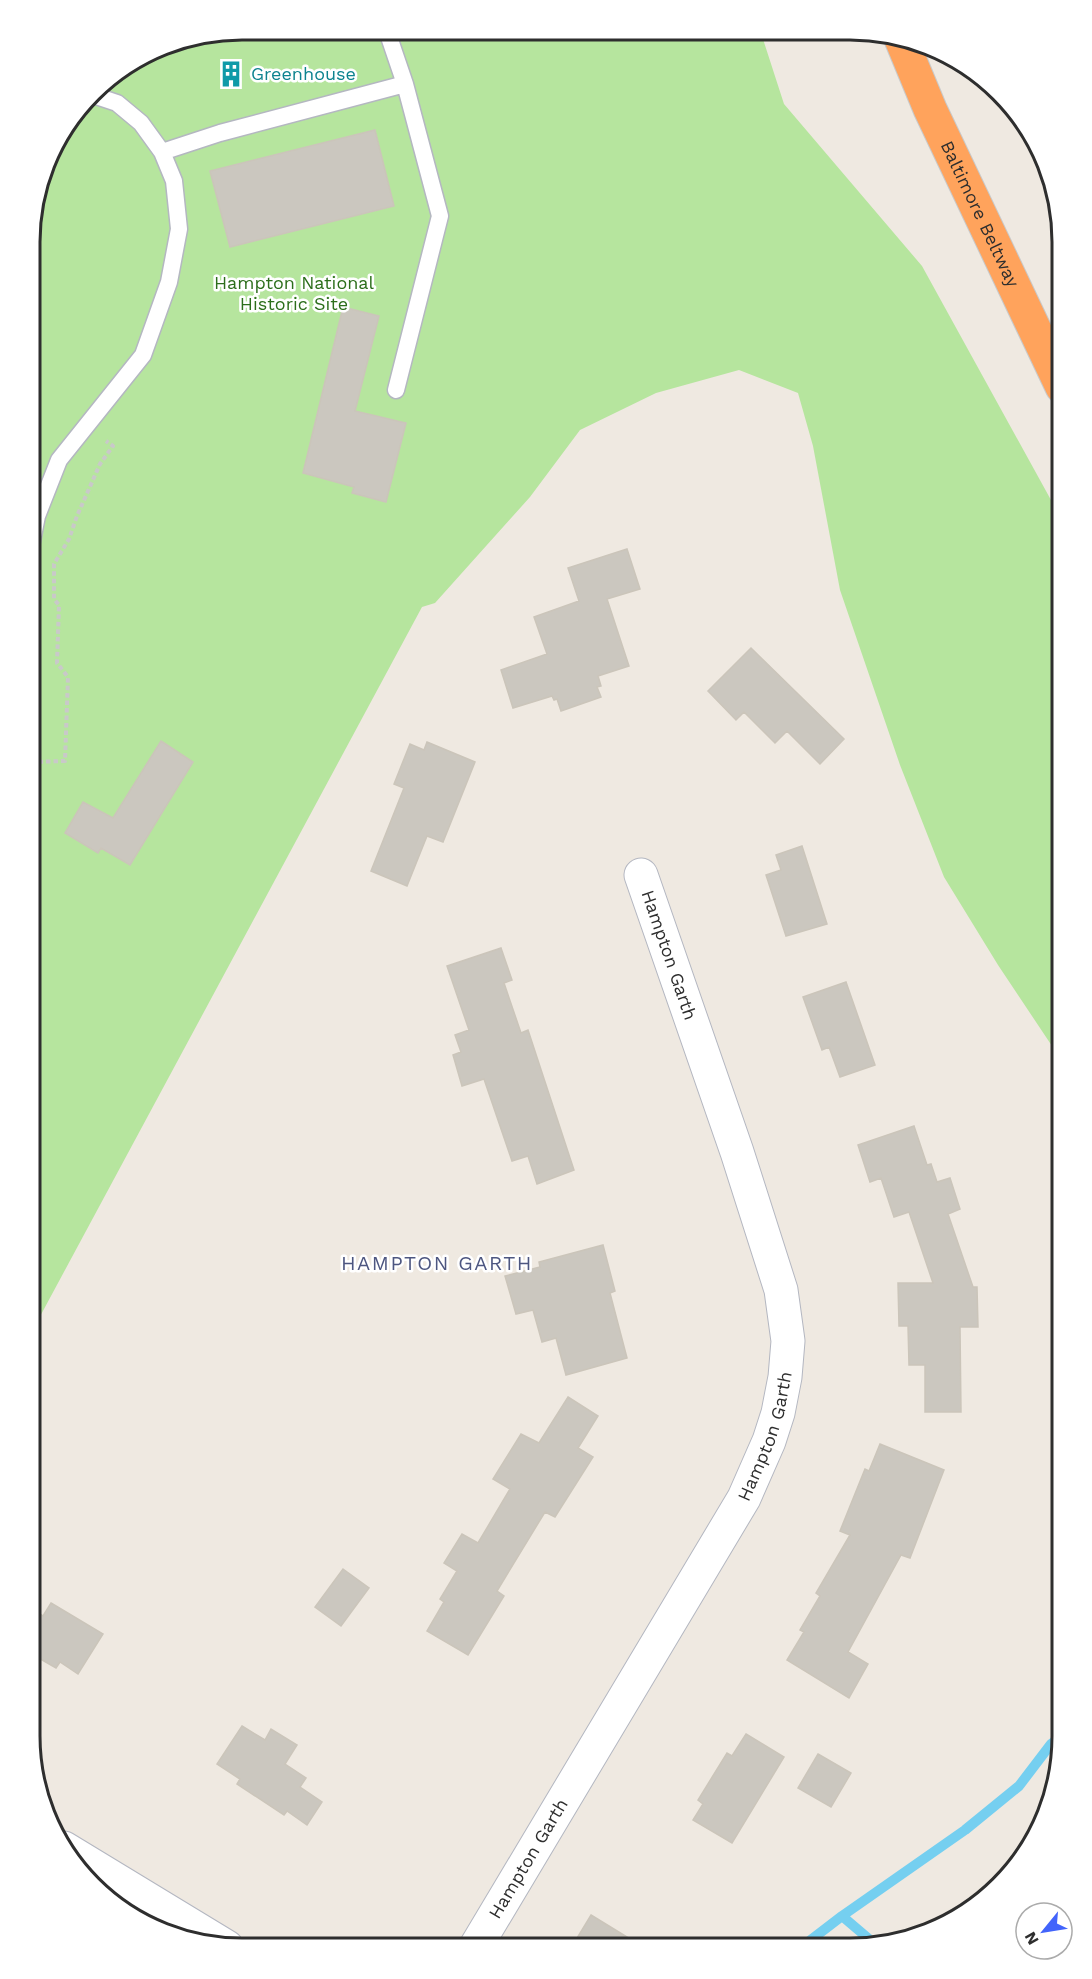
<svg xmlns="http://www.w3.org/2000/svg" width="1092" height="1979" font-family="'Work Sans',sans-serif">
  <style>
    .green { fill: #b6e59e }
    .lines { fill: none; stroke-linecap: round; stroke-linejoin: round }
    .stream { stroke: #75cff0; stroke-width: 10 }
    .building { fill: #cbc7bf; stroke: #cbc5ba; stroke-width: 1.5 }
    .lane-casing { stroke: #b4b7c1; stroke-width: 19 }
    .street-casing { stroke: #b4b7c1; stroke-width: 35 }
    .secondary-casing { stroke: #b4b7c1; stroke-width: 35 }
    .highway-casing { stroke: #c9c9c9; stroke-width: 35 }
    .path { stroke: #c9c9c9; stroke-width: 4; stroke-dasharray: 4.5 3; stroke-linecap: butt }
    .lane { stroke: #fff; stroke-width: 16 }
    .street { stroke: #fff; stroke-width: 33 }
    .secondary { stroke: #fff; stroke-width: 33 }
    .highway { stroke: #ffa35c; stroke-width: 33 }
    .labels { text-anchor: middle; stroke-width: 5; stroke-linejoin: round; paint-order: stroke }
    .culture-label { font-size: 18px; fill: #0d838f; stroke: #fff; text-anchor: start }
    .street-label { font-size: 18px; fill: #2e2e2e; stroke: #fff }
    .park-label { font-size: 18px; fill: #2c6e1b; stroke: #fff }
    .neighbourhood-label { font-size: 20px; letter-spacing: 1.5px; fill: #4d5680; stroke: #fff }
    .rim { fill: none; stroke: #2e2e2e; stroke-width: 3 }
  </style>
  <rect width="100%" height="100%" fill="#efe9e1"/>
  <path class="green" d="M 243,30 L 761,33 L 784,104 L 922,266 L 1062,520 L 1062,1061 L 998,965 L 944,877 L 900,765 L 840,590 L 813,446 L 798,393 L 739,370 L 656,393 L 580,430 L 530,497 L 435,603 L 422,607 L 30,1335 L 32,215 L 52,148 L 102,83 L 162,46 Z"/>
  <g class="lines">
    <path class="stream" d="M 842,1916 L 876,1945
      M 799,1949 L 842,1916 L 965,1830 L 1019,1786 L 1051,1744 L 1062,1736"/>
  </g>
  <path class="building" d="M 375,130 L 394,206 L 230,247 L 210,171 Z
    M 343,307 L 379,316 L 355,411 L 406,423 L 386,502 L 352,493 L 354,487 L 303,473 Z
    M 627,549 L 640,589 L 607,599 L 629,666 L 598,676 L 601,686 L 597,687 L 601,697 L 561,711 L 557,699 L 554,700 L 552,696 L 513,708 L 501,670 L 547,654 L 534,617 L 579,601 L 568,568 Z
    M 751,648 L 844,739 L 820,764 L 787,731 L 775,743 L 744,712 L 736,720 L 708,691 Z
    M 161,741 L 193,762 L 130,865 L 101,848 L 98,853 L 65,833 L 83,802 L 113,818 Z
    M 427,742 L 475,762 L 443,842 L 427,836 L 407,886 L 371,871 L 404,788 L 394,784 L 410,744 L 424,750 Z
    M 802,846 L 827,924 L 786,936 L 766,875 L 781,870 L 776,855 Z
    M 501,948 L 512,980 L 504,983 L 521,1033 L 528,1030 L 574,1170 L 537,1184 L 528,1156 L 512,1161 L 484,1079 L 462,1086 L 453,1055 L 461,1052 L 455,1035 L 469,1030 L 447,966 Z
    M 846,982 L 875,1065 L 840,1077 L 829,1047 L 822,1050 L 803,997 Z
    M 914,1126 L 927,1165 L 931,1164 L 937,1182 L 950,1178 L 960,1209 L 948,1214 L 973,1287 L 977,1287 L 978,1327 L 960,1327 L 961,1412 L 925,1412 L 925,1365 L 909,1365 L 908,1326 L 899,1326 L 898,1283 L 933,1283 L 909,1212 L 894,1217 L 881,1178 L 870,1182 L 858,1145 Z
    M 603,1245 L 615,1291 L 610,1293 L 627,1358 L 566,1375 L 556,1338 L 542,1342 L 533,1310 L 516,1314 L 505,1276 L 540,1267 L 539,1262 Z
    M 568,1397 L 598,1416 L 578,1448 L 593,1457 L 555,1517 L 545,1512 L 497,1591 L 504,1596 L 468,1655 L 427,1631 L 444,1602 L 440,1599 L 457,1571 L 444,1563 L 462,1534 L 478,1543 L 510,1489 L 493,1479 L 521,1434 L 539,1443 Z
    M 880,1444 L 944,1470 L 910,1558 L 901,1555 L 848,1652 L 868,1664 L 849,1698 L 787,1660 L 804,1632 L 800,1630 L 820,1596 L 816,1593 L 850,1535 L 840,1531 L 865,1469 L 869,1471 Z
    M 343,1569 L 369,1588 L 341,1626 L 315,1607 Z
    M 51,1603 L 103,1634 L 78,1674 L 60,1662 L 56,1668 L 30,1653 L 30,1608 L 43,1616 Z
    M 242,1726 L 265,1740 L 271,1729 L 297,1745 L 285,1764 L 306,1778 L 300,1787 L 322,1802 L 307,1825 L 287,1811 L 284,1815 L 237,1784 L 240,1779 L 217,1764 Z
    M 746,1734 L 784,1757 L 732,1843 L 693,1820 L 703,1804 L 698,1800 L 727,1753 L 732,1756 Z
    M 818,1754 L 851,1773 L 831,1807 L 798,1788 Z
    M 591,1915 L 645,1948 L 571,1948 Z"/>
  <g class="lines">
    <g class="lane-casing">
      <path id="lane" d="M 387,31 L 405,84 L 440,216 L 396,390
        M 162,152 L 220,133 L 405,84
        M 31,546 L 37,516 L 59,460 L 143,355 L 169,282 L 179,229 L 174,181 L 162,152 L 141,123 L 117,103 L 93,95"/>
    </g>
    <g class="street-casing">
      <g id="street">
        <path id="s1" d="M 475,1948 L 744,1498 L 769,1441 L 778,1413 L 785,1377 L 788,1341 L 781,1290 L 737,1152 L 641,875"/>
      </g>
    </g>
    <g class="secondary-casing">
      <path id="secondary" d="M 64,1848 L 227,1947"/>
    </g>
    <g class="highway-casing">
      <g id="highway">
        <path id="s2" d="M 901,39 L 930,109 L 1062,387"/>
      </g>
    </g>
    <path class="path" d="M 31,762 L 65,761 L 68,677 L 57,663 L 59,605 L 54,599 L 54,564 L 69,539 L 77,516 L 100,464 L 113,446 L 106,441"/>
    <use href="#lane" class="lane"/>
    <use href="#street" class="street"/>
    <use href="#secondary" class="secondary"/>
    <use href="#highway" class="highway"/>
  </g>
  <defs>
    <g id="building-bare" transform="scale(2.07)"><path d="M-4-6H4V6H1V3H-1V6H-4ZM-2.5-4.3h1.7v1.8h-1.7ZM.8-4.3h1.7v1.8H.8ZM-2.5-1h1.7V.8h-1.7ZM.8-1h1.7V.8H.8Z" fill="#0f9aa8" stroke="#fff" stroke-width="2.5" paint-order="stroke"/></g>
  </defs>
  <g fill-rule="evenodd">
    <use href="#building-bare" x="231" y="74"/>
  </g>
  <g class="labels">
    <g class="culture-label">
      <text x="251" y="80">Greenhouse</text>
    </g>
    <g class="street-label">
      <text dy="6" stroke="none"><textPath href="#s2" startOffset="192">Baltimore Beltway</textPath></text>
      <text transform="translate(669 955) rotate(71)" y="6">Hampton Garth</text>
      <text dy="6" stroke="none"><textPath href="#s1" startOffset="590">Hampton Garth</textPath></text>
      <text dy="6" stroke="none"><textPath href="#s1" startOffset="104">Hampton Garth</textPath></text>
    </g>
    <g class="park-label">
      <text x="294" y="289">Hampton National<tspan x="294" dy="21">Historic Site</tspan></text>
    </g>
    <g class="neighbourhood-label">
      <text x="437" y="1270">HAMPTON GARTH</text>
    </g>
  </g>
  <path d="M0 0H1092V1979H0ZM242 40H850A202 202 0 0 1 1052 242V1736A202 202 0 0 1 850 1938H242A202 202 0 0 1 40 1736V242A202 202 0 0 1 242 40Z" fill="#fff" fill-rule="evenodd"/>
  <path class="rim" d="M242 40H850A202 202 0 0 1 1052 242V1736A202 202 0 0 1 850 1938H242A202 202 0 0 1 40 1736V242A202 202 0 0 1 242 40Z"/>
  <g transform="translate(1044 1931) rotate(240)"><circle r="28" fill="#ffffff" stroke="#ababab" stroke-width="1.5"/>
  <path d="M0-4.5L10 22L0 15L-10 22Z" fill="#4264fb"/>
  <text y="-9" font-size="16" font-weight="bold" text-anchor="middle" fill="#2e2e2e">N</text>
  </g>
</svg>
